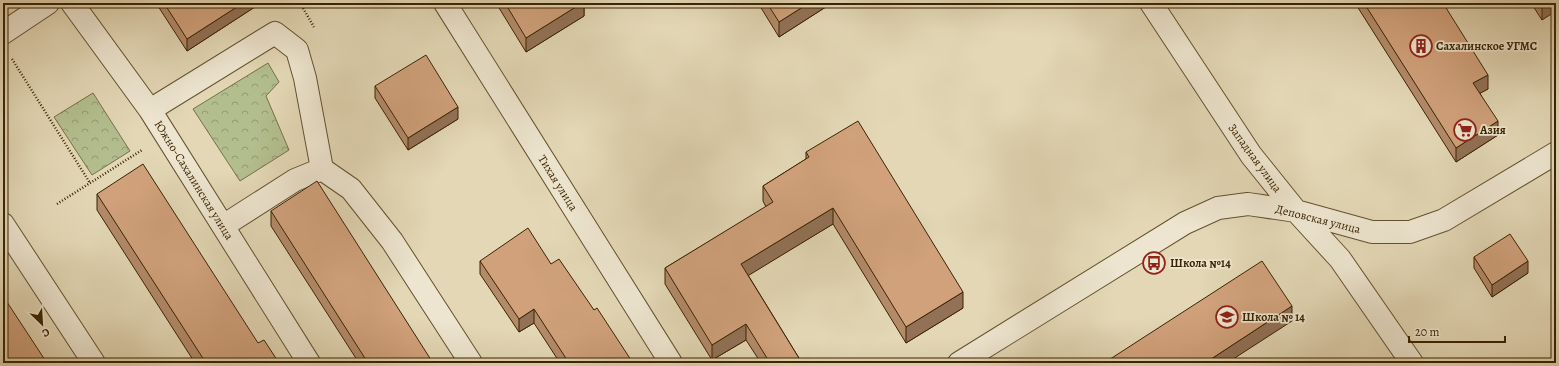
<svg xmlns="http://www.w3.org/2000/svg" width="1559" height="366" font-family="Alegreya,serif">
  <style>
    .forest { fill: url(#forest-crowns); stroke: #767148 }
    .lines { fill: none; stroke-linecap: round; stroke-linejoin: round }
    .minor-casing { stroke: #64512e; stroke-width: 24 }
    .path { stroke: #3a2401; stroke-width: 2.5; stroke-dasharray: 1 2; stroke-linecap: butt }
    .minor { stroke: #ede5cf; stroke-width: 22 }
    .wall { fill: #b38a6a; stroke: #3a2401 }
    .shaded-wall { fill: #927156; stroke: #3a2401 }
    .building { fill: #d0a17b; stroke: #3a2401 }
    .labels { text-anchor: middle; stroke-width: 3.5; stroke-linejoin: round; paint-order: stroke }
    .poi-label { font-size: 12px; font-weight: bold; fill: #3a2401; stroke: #ede5cf; text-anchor: start }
    .street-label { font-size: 12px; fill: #3a2401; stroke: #ede5cf }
  </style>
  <defs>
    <pattern id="forest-crowns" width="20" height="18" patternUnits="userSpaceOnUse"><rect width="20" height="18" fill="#b3be8e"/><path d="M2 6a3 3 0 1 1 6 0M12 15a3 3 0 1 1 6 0" fill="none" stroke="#939a72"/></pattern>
  </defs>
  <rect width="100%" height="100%" fill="#e3d7b5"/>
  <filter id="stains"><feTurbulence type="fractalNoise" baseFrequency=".005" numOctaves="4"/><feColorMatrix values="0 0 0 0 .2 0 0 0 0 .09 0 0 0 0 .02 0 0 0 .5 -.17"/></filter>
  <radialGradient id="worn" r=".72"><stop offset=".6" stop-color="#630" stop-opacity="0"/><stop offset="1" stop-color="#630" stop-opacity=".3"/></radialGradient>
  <path class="forest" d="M 268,63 L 279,82 L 266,96 L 289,150 L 240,181 L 193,109 Z
    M 93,93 L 130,151 L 92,175 L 54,117 Z"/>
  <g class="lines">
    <g class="minor-casing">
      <path id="minor" d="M 72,3 L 150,110 L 309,363
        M 445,3 L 671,363
        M 1151,3 L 1251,155 L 1296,211 L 1340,259 L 1412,363
        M 3,33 L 48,3
        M 150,110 L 275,33 L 297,50 L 305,78 L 322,169
        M 3,224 L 94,363
        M 223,226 L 295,180 L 322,169 L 351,189 L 392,241 L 471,363
        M 959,363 L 1185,223 L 1218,208 L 1248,204 L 1296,211 L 1372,232 L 1410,232 L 1444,220 L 1556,153"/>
    </g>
    <path class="path" d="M 300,3 L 314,27
      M 12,59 L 90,183
      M 57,204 L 142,150"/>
    <use href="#minor" class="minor"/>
  </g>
  <path class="wall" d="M 156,3 L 261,3 L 187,51 Z
    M 496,3 L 584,3 L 584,16 L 526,52 Z
    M 758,3 L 832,3 L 779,37 Z
    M 1355,3 L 1443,3 L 1488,89 L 1480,93 L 1498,135 L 1456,162 Z
    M 1531,3 L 1556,3 L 1542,20 Z
    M 375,86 L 458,119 L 408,150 L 375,98 Z
    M 806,152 L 963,308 L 906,343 L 833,224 L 748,275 L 802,363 L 761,363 L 746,340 L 712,360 L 665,284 L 665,268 L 766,207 L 763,201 L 763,186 L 806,159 Z
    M 97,194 L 279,363 L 195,363 L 97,210 Z
    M 271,211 L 433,363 L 359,363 L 271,226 Z
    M 1474,257 L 1528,273 L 1492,297 L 1474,268 Z
    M 480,261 L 551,264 L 594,310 L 633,363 L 560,363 L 534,323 L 519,332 L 480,274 Z"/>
  <path class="shaded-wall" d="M 243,3 L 261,3 L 187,51 L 187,39 Z
    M 582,3 L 584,3 L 584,16 L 526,52 L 526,38 Z
    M 809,3 L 832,3 L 779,37 L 779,22 Z
    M 1544,3 L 1556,3 L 1556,11 L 1542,20 L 1542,4 Z
    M 1488,75 L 1488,89 L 1473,97 L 1473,83 Z
    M 458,107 L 458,119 L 408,150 L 408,138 Z
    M 1498,121 L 1498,135 L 1456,162 L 1456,148 Z
    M 833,208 L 833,224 L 741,280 L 741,264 Z
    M 1528,261 L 1528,273 L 1492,297 L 1492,285 Z
    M 963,292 L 963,308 L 906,343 L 906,327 Z
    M 1292,306 L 1292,321 L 1227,363 L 1205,363 Z
    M 534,309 L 534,323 L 519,332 L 519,319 Z
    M 746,324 L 746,340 L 712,360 L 712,345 Z"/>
  <path class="building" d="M 164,3 L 243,3 L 187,39 Z
    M 505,3 L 582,3 L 526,38 Z
    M 767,3 L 809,3 L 779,22 Z
    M 1364,3 L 1443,3 L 1488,75 L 1473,83 L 1498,121 L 1456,148 Z
    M 426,55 L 458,107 L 408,138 L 375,86 Z
    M 858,121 L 963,292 L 906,327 L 833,208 L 741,264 L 802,363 L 770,363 L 746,324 L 712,345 L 665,268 L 773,202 L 763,186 L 809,157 L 806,152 Z
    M 143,164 L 258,343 L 264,340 L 279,363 L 206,363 L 97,194 Z
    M 317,181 L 433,363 L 368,363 L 271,211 Z
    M 528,228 L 551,264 L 559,259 L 594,310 L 597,308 L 633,363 L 569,363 L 534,309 L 519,319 L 480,261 Z
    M 1510,234 L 1528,261 L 1492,285 L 1474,257 Z
    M 1262,261 L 1292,306 L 1205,363 L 1104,363 Z
    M 3,296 L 47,363 L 3,363 Z"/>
  <defs>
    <g id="building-ring" transform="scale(1.15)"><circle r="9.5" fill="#ede5cf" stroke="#8f2418" stroke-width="1.5"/><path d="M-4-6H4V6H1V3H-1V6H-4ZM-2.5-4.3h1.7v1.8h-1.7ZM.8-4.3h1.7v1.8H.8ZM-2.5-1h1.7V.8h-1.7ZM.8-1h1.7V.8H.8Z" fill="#8f2418"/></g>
    <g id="supermarket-ring" transform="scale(1.15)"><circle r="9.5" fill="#ede5cf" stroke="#8f2418" stroke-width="1.5"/><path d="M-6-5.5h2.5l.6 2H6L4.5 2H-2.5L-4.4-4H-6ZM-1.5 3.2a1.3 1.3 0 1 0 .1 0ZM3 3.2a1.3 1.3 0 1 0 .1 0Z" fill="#8f2418"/></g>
    <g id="bus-ring" transform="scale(1.15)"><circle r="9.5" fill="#ede5cf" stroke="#8f2418" stroke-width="1.5"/><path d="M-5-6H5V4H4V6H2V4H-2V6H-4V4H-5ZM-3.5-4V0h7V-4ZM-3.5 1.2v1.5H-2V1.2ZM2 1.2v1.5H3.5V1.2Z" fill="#8f2418"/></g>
    <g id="school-ring" transform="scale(1.15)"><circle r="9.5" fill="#ede5cf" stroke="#8f2418" stroke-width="1.5"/><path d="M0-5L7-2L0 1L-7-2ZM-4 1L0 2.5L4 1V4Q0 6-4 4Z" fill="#8f2418"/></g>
  </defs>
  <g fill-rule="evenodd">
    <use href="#building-ring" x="1421" y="46"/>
    <use href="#supermarket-ring" x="1465" y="130"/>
    <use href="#bus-ring" x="1154" y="263"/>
    <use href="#school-ring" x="1227" y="317"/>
  </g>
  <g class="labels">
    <g class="poi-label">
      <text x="1436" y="50">Сахалинское УГМС</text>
      <text x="1480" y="134">Азия</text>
      <text x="1170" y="267">Школа №14</text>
      <text x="1242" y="321">Школа № 14</text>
    </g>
    <g class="street-label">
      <text transform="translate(1255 158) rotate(54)" y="4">Западная улица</text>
      <text transform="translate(194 180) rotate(58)" y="4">Южно-Сахалинская улица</text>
      <text transform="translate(558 183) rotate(58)" y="4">Тихая улица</text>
      <text transform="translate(1318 219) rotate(14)" y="4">Деповская улица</text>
    </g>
  </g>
  <rect width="1559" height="366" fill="none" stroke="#e3d7b5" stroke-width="16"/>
  <rect x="4" y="4" width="1551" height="358" fill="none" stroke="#3a2401" stroke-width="2"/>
  <rect x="8" y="8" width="1543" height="350" fill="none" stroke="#3a2401"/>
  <g transform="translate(42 324) rotate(155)" stroke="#ede5cf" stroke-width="3" paint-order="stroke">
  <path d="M0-3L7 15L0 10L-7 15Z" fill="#3a2401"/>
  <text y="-6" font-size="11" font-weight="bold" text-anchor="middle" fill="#3a2401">С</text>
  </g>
  <path d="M1409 336v6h96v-6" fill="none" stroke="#3a2401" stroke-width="2"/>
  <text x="1415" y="336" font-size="12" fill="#3a2401" stroke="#ede5cf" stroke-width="3" paint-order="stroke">20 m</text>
  <rect width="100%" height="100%" filter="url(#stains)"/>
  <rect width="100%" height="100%" fill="url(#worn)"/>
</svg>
